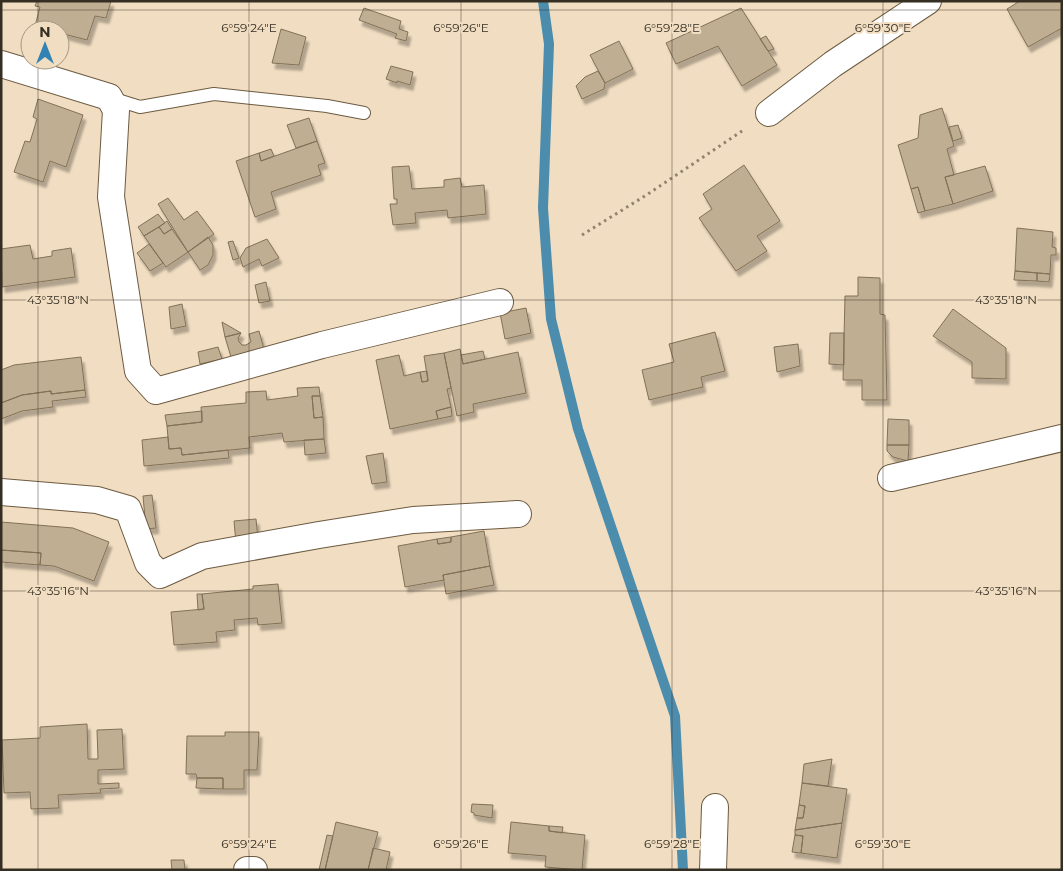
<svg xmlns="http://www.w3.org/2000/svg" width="1063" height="871" font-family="Montserrat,sans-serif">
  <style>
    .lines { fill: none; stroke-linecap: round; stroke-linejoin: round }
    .stream { stroke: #4c8cad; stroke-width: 10 }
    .building { fill: #c0ae92; stroke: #827157; filter: url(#shadow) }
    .lane-casing { stroke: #6c5b42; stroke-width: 14 }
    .street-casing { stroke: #6c5b42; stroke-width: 28 }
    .path { stroke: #918370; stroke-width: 3; stroke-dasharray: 2.5 4; stroke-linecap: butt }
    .lane { stroke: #fff; stroke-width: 12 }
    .street { stroke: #fff; stroke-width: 26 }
    .ticks { fill: none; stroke: #352e23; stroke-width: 1; stroke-opacity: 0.45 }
    .ticks-label { font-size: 12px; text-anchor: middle; fill: #352e23; stroke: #f1ddc1; stroke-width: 4; stroke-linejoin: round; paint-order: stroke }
  </style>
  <defs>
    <filter id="shadow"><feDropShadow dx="3" dy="5.5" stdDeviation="1" flood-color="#0004"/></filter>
  </defs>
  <rect width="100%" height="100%" fill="#f1ddc1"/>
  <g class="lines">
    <path class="stream" d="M 543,1 L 549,44 L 543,208 L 551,319 L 578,429 L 675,716 L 683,870"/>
  </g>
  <path class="building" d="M 37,1 L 111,1 L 106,18 L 95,16 L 87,40 L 60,33 L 60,30 L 50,30 L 35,26 L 40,7 L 35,6 Z
    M 1020,1 L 1062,1 L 1062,28 L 1028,47 L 1007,9 Z
    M 364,8 L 401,21 L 399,29 L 408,32 L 406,41 L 395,38 L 397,34 L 359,20 Z
    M 741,8 L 777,65 L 742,86 L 718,46 L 676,64 L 666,43 Z
    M 281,29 L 306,37 L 299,65 L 272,63 Z
    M 766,36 L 774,49 L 768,51 L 760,39 Z
    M 619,41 L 633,69 L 605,83 L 590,55 Z
    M 391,66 L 413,72 L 410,85 L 397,81 L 397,83 L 386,79 Z
    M 598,71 L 605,83 L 604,89 L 582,99 L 576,86 L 585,77 Z
    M 38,99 L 83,115 L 66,167 L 50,161 L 43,182 L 14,172 L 25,141 L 30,142 L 37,119 L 33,117 Z
    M 942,108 L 954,146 L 947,149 L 954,175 L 945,177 L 953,204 L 925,211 L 918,187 L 911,189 L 898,145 L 918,138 L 920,115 Z
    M 309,118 L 317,141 L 296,148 L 287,125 Z
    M 958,125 L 962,138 L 953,141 L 949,127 Z
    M 317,141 L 325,163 L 318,165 L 321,175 L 271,192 L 276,209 L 255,217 L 236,161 L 259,153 L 261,161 Z
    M 271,149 L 274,156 L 261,161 L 259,153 Z
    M 744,165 L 780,221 L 757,236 L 767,251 L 736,271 L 699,218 L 712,209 L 703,194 Z
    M 409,166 L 412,189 L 444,187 L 444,180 L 460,178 L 462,187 L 484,185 L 486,214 L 448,218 L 447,210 L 415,213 L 416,223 L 393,225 L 390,204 L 397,204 L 397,199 L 394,199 L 392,167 Z
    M 985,166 L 993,191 L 953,204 L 945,177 Z
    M 918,187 L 925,211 L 918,213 L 911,189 Z
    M 168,198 L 184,220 L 197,211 L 214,234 L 188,252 L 158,204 Z
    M 158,214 L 165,223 L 144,236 L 138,227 Z
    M 167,221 L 172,229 L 164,234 L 159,227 Z
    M 159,227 L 164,234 L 172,229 L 188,252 L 166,267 L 144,236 Z
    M 1017,228 L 1053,232 L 1052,247 L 1056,248 L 1056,255 L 1051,255 L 1050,274 L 1015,271 Z
    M 208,237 L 213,245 L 213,255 L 208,265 L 200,270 L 188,252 Z
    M 267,239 L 279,258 L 262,266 L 259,259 L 243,267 L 240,258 L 246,248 Z
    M 233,241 L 239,258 L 233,260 L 228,242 Z
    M 149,244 L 163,263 L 150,271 L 137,253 Z
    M 30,245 L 33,259 L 52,256 L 52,251 L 71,248 L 75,277 L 2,287 L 1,249 Z
    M 1015,271 L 1037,273 L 1037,281 L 1014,280 Z
    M 1037,273 L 1050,274 L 1049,282 L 1037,281 Z
    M 858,277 L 880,278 L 880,314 L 885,315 L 887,400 L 862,400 L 862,380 L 843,380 L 845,296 L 858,296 Z
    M 266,282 L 270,301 L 259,303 L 255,285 Z
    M 182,304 L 186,326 L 171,329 L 169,307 Z
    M 526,308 L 531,333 L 505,339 L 500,313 Z
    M 953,309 L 1006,348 L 1006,379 L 972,378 L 972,362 L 933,336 Z
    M 222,322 L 241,333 L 225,337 Z
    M 259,331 L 264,349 L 231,357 L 225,337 L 241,333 L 238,338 L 239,342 L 242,345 L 246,345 L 251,342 L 249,334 Z
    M 715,332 L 725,371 L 701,377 L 703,387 L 649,400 L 642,370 L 674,362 L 669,344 Z
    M 830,333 L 844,333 L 844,365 L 829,364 Z
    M 798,344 L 800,366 L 777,372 L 774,347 Z
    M 218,347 L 222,359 L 200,364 L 198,352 Z
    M 460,349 L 463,364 L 518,352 L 526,393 L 473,404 L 474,412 L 457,416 L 444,353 Z
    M 483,351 L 485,359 L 463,364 L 461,355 Z
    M 444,353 L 451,388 L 447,389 L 451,407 L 436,411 L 438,419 L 390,429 L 376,360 L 399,355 L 404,376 L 420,372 L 422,382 L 428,381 L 424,356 Z
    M 81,357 L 85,390 L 51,394 L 51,391 L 22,395 L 1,403 L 1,370 L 14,365 Z
    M 427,371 L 428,381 L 422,382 L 420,372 Z
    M 319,387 L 320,396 L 312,396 L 314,418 L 323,417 L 324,439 L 284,442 L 282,433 L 249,437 L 250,448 L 182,455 L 181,448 L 169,449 L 167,426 L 202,422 L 201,407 L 246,403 L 246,392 L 266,391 L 267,400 L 298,396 L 297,388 Z
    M 85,390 L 86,397 L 52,401 L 53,407 L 22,411 L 1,419 L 1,403 L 22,395 L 51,391 L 51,394 Z
    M 312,396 L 320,396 L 323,417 L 314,418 Z
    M 451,407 L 452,416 L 438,419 L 436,411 Z
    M 202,411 L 202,422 L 167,426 L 165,415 Z
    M 888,419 L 909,420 L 909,445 L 887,445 Z
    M 168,437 L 169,449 L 181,448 L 182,455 L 228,450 L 229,458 L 144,466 L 142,440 Z
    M 324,439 L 326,453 L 305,455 L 304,440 Z
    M 887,445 L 909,445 L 908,461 L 893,457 L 887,451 Z
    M 383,453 L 387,482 L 372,484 L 366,456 Z
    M 152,495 L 156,528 L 146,529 L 143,496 Z
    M 256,519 L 258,539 L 236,543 L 234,521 Z
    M 1,522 L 73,528 L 109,542 L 94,581 L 54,566 L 40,565 L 41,553 L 1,550 Z
    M 484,531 L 490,566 L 443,575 L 444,580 L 405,587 L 398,546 L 437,539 L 438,544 L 451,542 L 451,537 Z
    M 451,537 L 451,542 L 438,544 L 437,539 Z
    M 1,550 L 41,553 L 40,565 L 1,562 Z
    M 490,566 L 494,585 L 446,594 L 443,575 Z
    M 278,584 L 282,623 L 258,625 L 257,618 L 234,620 L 235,630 L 216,632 L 217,642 L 174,645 L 171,612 L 204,609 L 202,594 L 253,589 L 253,586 Z
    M 197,594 L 202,594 L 204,609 L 198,610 Z
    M 87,724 L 88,759 L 98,759 L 97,730 L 122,729 L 124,769 L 98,770 L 98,784 L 119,783 L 119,788 L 100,789 L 101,793 L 58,795 L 59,808 L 31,809 L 30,792 L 4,793 L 2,740 L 40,738 L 40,727 Z
    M 225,732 L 259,732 L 257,770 L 244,770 L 244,789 L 223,789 L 223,778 L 197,778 L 196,774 L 186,774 L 187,736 L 225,736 Z
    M 832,759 L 828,786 L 802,783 L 804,764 Z
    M 197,778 L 223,778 L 223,789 L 196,788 Z
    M 802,783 L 847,789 L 842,823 L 795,830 L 797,818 L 803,818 L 805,806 L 799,805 Z
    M 472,804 L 493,805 L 492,818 L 474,815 L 474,813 L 471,812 Z
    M 799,805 L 805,806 L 803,818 L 797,818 Z
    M 336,822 L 378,832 L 368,870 L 325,870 Z
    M 511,822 L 549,826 L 549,831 L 585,835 L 582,870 L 545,867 L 546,856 L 508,853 Z
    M 842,823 L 837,858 L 801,853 L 803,836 L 795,835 L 795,830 Z
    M 549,826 L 563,827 L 562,833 L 549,831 Z
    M 327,835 L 333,836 L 325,870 L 319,870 Z
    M 795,835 L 803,836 L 801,853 L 792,852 Z
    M 373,848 L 390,852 L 386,870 L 368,870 Z
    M 171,860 L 184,860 L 185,870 L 172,870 Z"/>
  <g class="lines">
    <g class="lane-casing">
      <path id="lane" d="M 111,98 L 140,107 L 214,94 L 327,106 L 364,113"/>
    </g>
    <g class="street-casing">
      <path id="street" d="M 1,64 L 109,97 L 116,110 L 111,197 L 138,371 L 156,391 L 322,345 L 500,302
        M 769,113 L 833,64 L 928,1
        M 891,478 L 1062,438
        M 1,492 L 97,500 L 128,509 L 148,563 L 160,575 L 202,556 L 319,535 L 413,520 L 518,514
        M 247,870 L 254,870
        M 713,870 L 715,807"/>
    </g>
    <path class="path" d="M 582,235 L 648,194 L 745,129"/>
    <use href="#lane" class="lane"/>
    <use href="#street" class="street"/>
  </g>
  <path class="ticks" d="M 38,1 L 38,30M 249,1 L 249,870M 461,1 L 461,870M 672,1 L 672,870M 883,1 L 883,870M 1,10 L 1062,10M 38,60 L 38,870M 1,300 L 1062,300M 1,591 L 1062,591"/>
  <g class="ticks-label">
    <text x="249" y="32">6°59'24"E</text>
    <text x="461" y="32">6°59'26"E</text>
    <text x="672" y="32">6°59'28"E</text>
    <text x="883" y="32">6°59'30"E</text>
    <text x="58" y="304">43°35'18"N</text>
    <text x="1006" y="304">43°35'18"N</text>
    <text x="58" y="595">43°35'16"N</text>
    <text x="1006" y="595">43°35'16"N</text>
    <text x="249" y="848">6°59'24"E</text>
    <text x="461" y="848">6°59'26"E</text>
    <text x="672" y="848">6°59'28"E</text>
    <text x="883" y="848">6°59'30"E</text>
  </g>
  <rect width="1063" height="871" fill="none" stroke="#352e23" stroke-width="5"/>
  <g transform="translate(45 45)"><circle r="24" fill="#f1ddc1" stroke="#a69782"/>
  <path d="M0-4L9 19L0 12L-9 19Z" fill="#3283b4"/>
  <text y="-8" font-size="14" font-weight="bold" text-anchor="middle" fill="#352e23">N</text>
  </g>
</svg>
